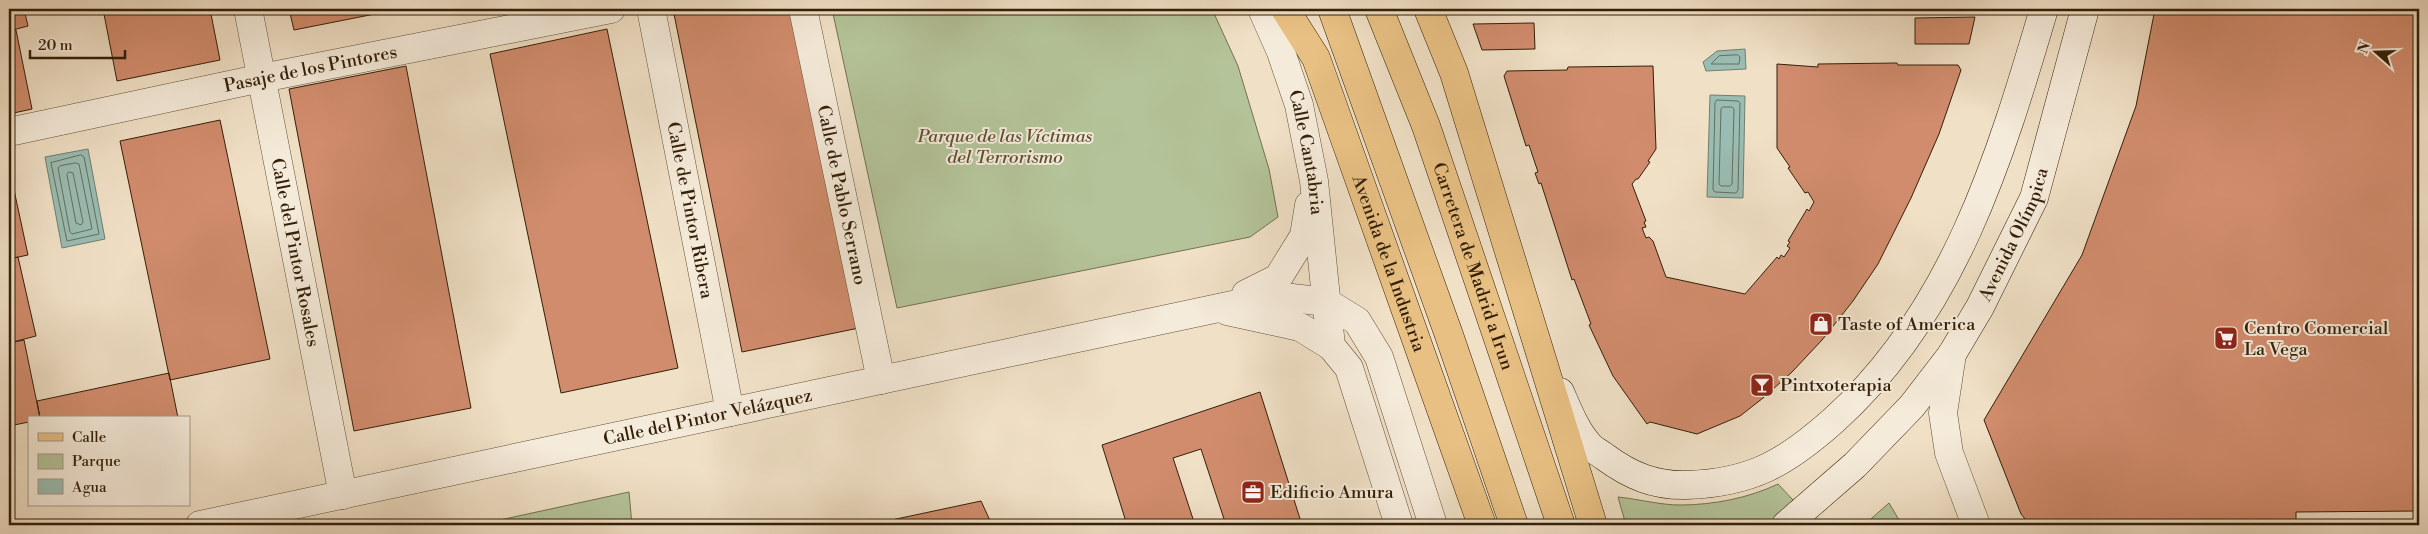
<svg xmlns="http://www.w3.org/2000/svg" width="2428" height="534" font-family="'Libre Bodoni',serif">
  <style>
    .green { fill: #b4c399; stroke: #747150 }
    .water { fill: #9abdb3; stroke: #717e6f }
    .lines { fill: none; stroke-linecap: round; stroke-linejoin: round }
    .shore { stroke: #666e5e; stroke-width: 1 }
    .building { fill: #d18c6d; stroke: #331f08 }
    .street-casing { stroke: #624f38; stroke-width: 29 }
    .secondary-casing { stroke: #331f08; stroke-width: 29 }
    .primary-casing { stroke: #331f08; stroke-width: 29 }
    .highway-casing { stroke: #331f08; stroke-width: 29 }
    .street { stroke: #f5ebda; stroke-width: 28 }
    .secondary { stroke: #f5ebda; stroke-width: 28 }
    .primary { stroke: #e8c083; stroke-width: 28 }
    .highway { stroke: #e8c083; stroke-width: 28 }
    .labels { text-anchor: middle; stroke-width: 4; stroke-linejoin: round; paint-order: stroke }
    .street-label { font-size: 18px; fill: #331f08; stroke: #f5ebda }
    .park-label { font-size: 18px; font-style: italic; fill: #5a5034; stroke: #f5ebda }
    .poi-label { font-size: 18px; fill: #331f08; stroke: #f5ebda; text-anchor: start }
  </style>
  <rect width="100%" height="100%" fill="#f0e0c6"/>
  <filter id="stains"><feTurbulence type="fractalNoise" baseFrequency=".004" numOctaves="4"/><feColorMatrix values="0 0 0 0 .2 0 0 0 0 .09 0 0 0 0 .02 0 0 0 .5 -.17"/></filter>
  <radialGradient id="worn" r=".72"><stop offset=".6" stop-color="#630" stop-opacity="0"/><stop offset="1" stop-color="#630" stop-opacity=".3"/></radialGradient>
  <path class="green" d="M 832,9 L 1212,9 L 1238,66 L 1269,169 L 1278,217 L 1250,237 L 897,308 Z
    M 1778,484 L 1793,500 L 1768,525 L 1626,525 L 1618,497 C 1638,499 1660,505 1680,505 C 1713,505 1749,498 1778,484 Z
    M 629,492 L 632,525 L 474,525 L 486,523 Z
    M 1889,503 L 1902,525 L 1864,525 Z"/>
  <path class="water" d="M 1745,49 L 1746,69 L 1706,71 L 1703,62 L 1717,51 Z
    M 1710,95 L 1745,96 L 1743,198 L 1707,197 Z
    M 88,149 L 105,239 L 62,248 L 45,157 Z"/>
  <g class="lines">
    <path class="shore" d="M 1738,55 L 1740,57 L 1739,64 L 1711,64 L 1719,56 Z
      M 1717,100 L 1738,101 L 1740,103 L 1738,190 L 1736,193 L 1715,192 L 1713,190 L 1715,103 Z
      M 1723,107 L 1732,107 L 1734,109 L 1732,184 L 1730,186 L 1721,186 L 1719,184 L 1721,109 Z
      M 81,155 L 84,157 L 99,234 L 67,241 L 51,163 Z
      M 76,163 L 79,164 L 92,229 L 72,234 L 70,232 L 58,168 L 60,166 Z
      M 69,172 L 73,173 L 83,222 L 81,225 L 76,223 L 67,175 Z"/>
  </g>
  <path class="building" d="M 9,9 L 24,9 L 28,26 L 9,31 Z
    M 103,9 L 210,9 L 220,60 L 117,81 Z
    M 289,9 L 395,9 L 395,10 L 294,30 Z
    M 673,9 L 795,9 L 859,328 L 742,352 Z
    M 2155,9 L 2419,9 L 2419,511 L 2296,512 L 2296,525 L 2030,525 L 2021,514 L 1984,420 L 2082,255 L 2136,106 Z
    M 1975,17 L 1969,44 L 1915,44 L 1915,18 Z
    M 1534,23 L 1535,49 L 1482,50 L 1473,24 Z
    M 607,29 L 678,368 L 561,393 L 490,54 Z
    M 16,30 L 32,109 L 9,114 L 9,31 Z
    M 1897,63 L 1898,65 L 1958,65 L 1961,70 L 1939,134 L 1911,198 L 1878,264 L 1853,301 L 1822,340 L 1792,372 L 1763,398 L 1740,416 L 1697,434 L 1650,422 L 1647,424 L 1613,376 L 1589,325 L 1591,324 L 1574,279 L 1572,280 L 1541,183 L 1539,184 L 1535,173 L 1538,172 L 1529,145 L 1526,146 L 1504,76 L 1507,71 L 1567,70 L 1568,67 L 1653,66 L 1656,149 L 1648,161 L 1650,162 L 1638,179 L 1636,179 L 1632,184 L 1646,221 L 1644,222 L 1646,227 L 1642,228 L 1646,238 L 1649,237 L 1653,241 L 1666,277 L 1745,294 L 1777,257 L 1779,259 L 1781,255 L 1784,257 L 1790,248 L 1787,246 L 1790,242 L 1788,241 L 1807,209 L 1809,211 L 1814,202 L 1808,192 L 1805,193 L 1788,168 L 1790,167 L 1777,148 L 1777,64 L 1818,67 L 1818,64 Z
    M 406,66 L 471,408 L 354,431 L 289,89 Z
    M 220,120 L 270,359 L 170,380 L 120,141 Z
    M 11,176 L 28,255 L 9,259 L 9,177 Z
    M 18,257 L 36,336 L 9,343 L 9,259 Z
    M 24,340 L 40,418 L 29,418 L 29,422 L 9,426 L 9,343 Z
    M 169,373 L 178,418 L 40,418 L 37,401 Z
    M 1260,392 L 1302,525 L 1226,525 L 1201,449 L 1173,458 L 1195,525 L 1127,525 L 1102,445 Z
    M 981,501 L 992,525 L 868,525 Z"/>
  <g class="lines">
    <g class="street-casing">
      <g id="street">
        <path id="s1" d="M 248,9 L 343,495"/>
        <path id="s2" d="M 651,9 L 730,412"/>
        <path id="s3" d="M 803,9 L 881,380"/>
        <path id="s4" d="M 1262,9 L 1281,52 L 1299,105 L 1314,181 L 1331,346 L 1349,368 L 1399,525"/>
        <path id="s5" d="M 9,132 L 262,78 L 611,9"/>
        <path d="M 1246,294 L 1278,278 L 1304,236 L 1309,205"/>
        <path d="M 1227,311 L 1300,327 L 1331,346"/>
        <path d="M 1952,354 L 1943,413 L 1949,453 L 1976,525"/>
        <path id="s6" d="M 200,525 L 1275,296 L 1326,302 L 1357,321 L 1379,357 L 1433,525"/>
      </g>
    </g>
    <g class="secondary-casing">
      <g id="secondary">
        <path d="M 1560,392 C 1568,410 1576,431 1589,445 C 1593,450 1600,453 1605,457 C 1631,476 1655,486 1687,485 C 1752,483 1787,462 1834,420 C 1954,312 2000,158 2044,9"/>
        <path id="s7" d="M 1786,525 L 1855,465 L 1912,406 L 1952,354 L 1980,307 L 2034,198 L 2085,9"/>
      </g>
    </g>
    <g class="primary-casing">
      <g id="primary">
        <path id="s8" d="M 1285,9 L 1316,58 L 1482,525"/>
        <path d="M 1428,9 L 1454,73 L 1593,525"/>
      </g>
    </g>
    <g class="highway-casing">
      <g id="highway">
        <path d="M 1332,9 L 1449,335 L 1514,525"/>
        <path id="s9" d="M 1379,9 L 1426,126 L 1561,525"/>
      </g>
    </g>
    <use href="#street" class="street"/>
    <use href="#secondary" class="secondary"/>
    <use href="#primary" class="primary"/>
    <use href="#highway" class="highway"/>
  </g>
  <defs>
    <g id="shop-square" transform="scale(1.25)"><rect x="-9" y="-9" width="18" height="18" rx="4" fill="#8f2418" stroke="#f5ebda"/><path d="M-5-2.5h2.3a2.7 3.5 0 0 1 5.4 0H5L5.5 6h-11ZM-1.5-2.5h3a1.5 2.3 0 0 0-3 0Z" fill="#fff"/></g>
    <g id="supermarket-square" transform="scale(1.25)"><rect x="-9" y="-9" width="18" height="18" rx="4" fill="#8f2418" stroke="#f5ebda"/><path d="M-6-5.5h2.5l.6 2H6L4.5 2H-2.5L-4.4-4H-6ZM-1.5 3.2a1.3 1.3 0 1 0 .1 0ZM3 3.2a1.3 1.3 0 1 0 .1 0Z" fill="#fff"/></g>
    <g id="bar-square" transform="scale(1.25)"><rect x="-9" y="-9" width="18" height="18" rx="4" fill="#8f2418" stroke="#f5ebda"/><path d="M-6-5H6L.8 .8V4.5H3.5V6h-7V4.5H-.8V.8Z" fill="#fff"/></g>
    <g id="office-square" transform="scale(1.25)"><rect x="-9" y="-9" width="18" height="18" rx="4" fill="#8f2418" stroke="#f5ebda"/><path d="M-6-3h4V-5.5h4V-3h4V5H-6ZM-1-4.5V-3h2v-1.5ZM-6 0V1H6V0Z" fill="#fff"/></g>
  </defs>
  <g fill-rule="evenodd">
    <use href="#shop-square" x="1821" y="324"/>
    <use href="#supermarket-square" x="2226" y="338"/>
    <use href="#bar-square" x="1762" y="385"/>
    <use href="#office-square" x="1253" y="492"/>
  </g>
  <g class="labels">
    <g class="street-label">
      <text dy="6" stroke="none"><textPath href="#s5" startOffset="308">Pasaje de los Pintores</textPath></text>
      <text dy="6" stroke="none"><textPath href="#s4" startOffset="151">Calle Cantabria</textPath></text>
      <text dy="6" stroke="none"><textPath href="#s3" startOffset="190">Calle de Pablo Serrano</textPath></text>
      <text dy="6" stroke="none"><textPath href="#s2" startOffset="205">Calle de Pintor Ribera</textPath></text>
      <text dy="6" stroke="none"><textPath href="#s7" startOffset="374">Avenida Olímpica</textPath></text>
      <text dy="6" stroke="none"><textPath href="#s1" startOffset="248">Calle del Pintor Rosales</textPath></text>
      <text dy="6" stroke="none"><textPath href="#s8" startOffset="276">Avenida de la Industria</textPath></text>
      <text dy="6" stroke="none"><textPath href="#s9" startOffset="274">Carretera de Madrid a Irun</textPath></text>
      <text dy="6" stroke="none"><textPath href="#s6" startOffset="519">Calle del Pintor Velázquez</textPath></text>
    </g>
    <g class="park-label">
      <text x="1005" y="142">Parque de las Víctimas<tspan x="1005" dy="21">del Terrorismo</tspan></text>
    </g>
    <g class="poi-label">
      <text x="1838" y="330">Taste of America</text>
      <text x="2244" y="334">Centro Comercial<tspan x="2244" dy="21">La Vega</tspan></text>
      <text x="1780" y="391">Pintxoterapia</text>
      <text x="1270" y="498">Edificio Amura</text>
    </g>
  </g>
  <rect width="2428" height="534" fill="none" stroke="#f0e0c6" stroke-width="30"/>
  <rect x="10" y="10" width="2408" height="514" fill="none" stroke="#331f08" stroke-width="2.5"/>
  <rect x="15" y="15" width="2398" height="504" fill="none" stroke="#331f08"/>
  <rect x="28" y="416" width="162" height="90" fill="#f5ebda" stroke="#a79986"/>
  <rect x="38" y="433" width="25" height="8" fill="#e8c083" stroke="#a79986"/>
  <text x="72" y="442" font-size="15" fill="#331f08">Calle</text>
  <rect x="38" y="454" width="25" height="15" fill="#b4c399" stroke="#a79986"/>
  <text x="72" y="466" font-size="15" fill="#331f08">Parque</text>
  <rect x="38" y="479" width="25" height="15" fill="#9abdb3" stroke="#a79986"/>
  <text x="72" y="492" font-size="15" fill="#331f08">Agua</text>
  <g transform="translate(2376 52) rotate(290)" stroke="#f5ebda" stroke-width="4" paint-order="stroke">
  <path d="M0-4L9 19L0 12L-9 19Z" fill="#331f08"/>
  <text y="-8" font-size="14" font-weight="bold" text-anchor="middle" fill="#331f08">N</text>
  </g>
  <path d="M30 50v8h95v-8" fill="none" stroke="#331f08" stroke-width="2.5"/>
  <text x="38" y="50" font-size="15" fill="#331f08" stroke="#f5ebda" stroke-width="4" paint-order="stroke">20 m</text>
  <rect width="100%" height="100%" filter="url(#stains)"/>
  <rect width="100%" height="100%" fill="url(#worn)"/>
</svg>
